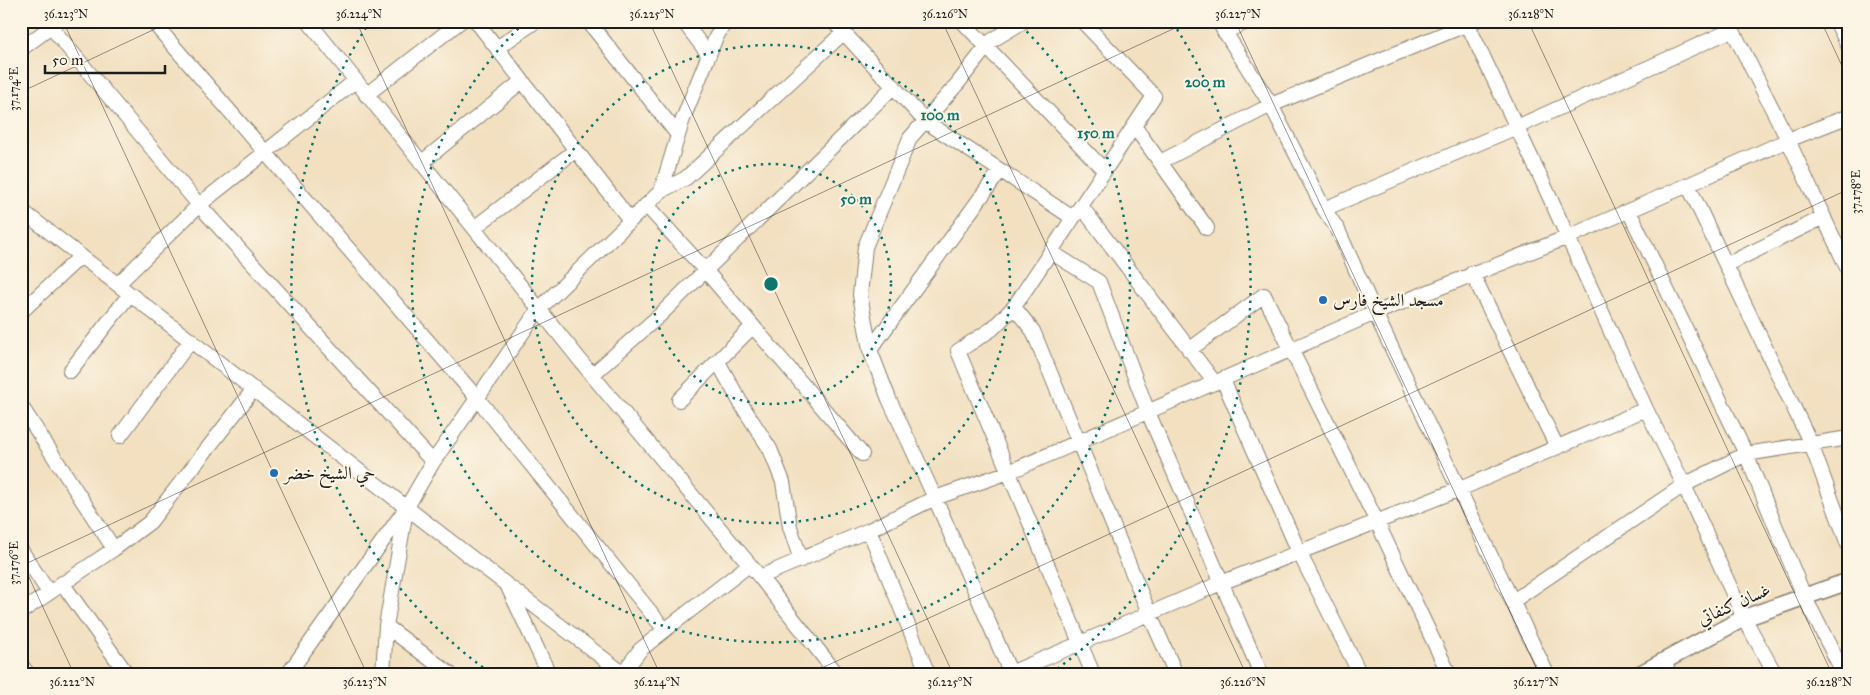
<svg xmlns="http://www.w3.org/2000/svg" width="1870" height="695" font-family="'IM FELL Great Primer',Amiri,serif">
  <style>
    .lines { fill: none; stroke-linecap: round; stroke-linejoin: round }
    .minor-casing { stroke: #877e6e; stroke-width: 16 }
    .tertiary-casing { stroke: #877e6e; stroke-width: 19 }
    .minor { stroke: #fff; stroke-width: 14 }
    .tertiary { stroke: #fff; stroke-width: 16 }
    .ticks { fill: none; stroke: #1c1c1c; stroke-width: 1; stroke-opacity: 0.45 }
    .ring { fill: none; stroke: #0f766e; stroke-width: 2.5; stroke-dasharray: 2.5 5 }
    .poi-dot { fill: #1f6fb2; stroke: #fcf5e5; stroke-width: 2 }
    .labels { text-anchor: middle; stroke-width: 4; stroke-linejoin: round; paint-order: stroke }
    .poi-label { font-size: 18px; fill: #1c1c1c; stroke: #fcf5e5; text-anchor: start }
    .street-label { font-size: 18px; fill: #1c1c1c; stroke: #fcf5e5 }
    .centre { fill: #0f766e; stroke: #fcf5e5; stroke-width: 2.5 }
    .ring-label { font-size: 15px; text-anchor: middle; font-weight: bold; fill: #0f766e; stroke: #fcf5e5; stroke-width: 4; stroke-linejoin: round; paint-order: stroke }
    .neatline { fill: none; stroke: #1c1c1c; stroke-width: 2 }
    .ticks-label { font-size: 12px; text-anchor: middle; fill: #1c1c1c }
  </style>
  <rect width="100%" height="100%" fill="#fcf5e5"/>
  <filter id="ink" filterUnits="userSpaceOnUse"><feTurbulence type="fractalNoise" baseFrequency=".02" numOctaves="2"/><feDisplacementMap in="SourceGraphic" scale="10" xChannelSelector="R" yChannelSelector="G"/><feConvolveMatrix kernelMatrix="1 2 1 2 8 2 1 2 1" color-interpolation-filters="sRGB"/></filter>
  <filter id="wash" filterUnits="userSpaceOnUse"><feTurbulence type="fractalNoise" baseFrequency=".0096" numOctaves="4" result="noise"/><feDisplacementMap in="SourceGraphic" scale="20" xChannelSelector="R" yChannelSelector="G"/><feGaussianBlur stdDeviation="1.12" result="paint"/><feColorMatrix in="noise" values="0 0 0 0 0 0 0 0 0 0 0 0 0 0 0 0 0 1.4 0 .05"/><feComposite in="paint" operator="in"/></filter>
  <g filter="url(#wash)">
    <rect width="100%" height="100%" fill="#f2e0c1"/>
  </g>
  <g filter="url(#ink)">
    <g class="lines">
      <g class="minor-casing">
        <path id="minor" d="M 152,21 L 477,398 L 665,630 L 749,565
          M 308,21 L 592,375 L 760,577 L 837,674
          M 476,21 L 630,220
          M 588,21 L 678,135
          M 683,21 L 709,55
          M 833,21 L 925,121 L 1073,218
          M 962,21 L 1104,170
          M 1082,21 L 1154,96 L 1014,307 L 992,329 L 958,351 L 1093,674
          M 1218,21 L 1271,105 L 1324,209 L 1338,230 L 1375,313 L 1547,674
          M 1466,21 L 1540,176 L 1646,409 L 1684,485 L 1744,618 L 1775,674
          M 1728,21 L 1788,140 L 1849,272
          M 1836,21 L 1849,47
          M 51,27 L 199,205 L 433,462
          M 1224,32 L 1249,21
          M 497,48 L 536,21
          M 21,49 L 59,21
          M 366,95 L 461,21
          M 1134,126 L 1160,162 L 1271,105 L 1475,21
          M 1160,162 L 1207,228
          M 421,163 L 522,81
          M 1688,185 L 1811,444 L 1849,547
          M 661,191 L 686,178 L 843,33
          M 646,205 L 705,270 L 862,454
          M 1081,206 L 1215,383
          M 1324,209 L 1517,127 L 1732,30
          M 21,210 L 507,585 L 624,674
          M 1629,211 L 1746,454 L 1804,596 L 1844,674
          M 474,228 L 576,150
          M 1051,252 L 1099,282 L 1148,412 L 1261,674
          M 1726,265 L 1824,217
          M 1472,273 L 1557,447
          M 118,284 L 199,205 L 355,81
          M 1014,307 L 1033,331 L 1149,613 L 1176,674
          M 21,312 L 81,256
          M 870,350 L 1000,171
          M 1189,350 L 1264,295 L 1377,522 L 1449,674
          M 718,362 L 743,407 L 770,449 L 783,482 L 790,527 L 801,560
          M 70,371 L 130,294
          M 592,375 L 660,315 L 894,86
          M 1223,380 L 1299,552 L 1360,674
          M 679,400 L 753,326
          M 21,406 L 114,549 L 150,522 L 254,389
          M 120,436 L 191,340
          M 869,530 L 928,674
          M 21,550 L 49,593
          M 760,577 L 869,530 L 935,498 L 1009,472 L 1375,313 L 1568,237 L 1688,185 L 1788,140 L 1849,116
          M 62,583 L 127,674
          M 509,589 L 549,674
          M 1513,601 L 1684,485 L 1746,454 L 1849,438
          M 21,612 L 114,549
          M 386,626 L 450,674
          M 1664,660 L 1669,674
          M 21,665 L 28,674
          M 623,673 L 640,650 L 665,630
          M 288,674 L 407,507 L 433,462 L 539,309 L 661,191 L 683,119 L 716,37 L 726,21
          M 383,674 L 386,626 L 406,510
          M 1008,674 L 1221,583 L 1460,489 L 1646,409
          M 1011,674 L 935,498 L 889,399 L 870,350 L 860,295 L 865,247 L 910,138 L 958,83 L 991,41 L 1024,21"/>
      </g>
      <g class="tertiary-casing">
        <path id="tertiary" d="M 1640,674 L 1744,618 L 1849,581"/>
      </g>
      <use href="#minor" class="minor"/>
      <use href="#tertiary" class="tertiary"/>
    </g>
  </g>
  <path class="ticks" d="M 63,21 L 367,674M 356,21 L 660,674M 649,21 L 953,674M 942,21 L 1246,674M 1235,21 L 1539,674M 1528,21 L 1832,674M 1821,21 L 1849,81M 21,92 L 172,21M 21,560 L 74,674M 21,566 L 1190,21M 809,674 L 1849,189M 1827,674 L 1849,664"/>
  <g class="ring">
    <circle cx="771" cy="284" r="120"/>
    <circle cx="771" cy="284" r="239"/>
    <path d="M1016 21A359 359 0 1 1 526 21"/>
    <path d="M489 672A479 479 0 0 1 369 23M1173 23A479 479 0 0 1 1053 672"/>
  </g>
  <g class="poi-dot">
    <circle cx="1323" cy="300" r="5"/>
    <circle cx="274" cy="473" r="5"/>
  </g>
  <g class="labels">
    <g class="poi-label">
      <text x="1333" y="306">مسجد الشيخ فارس</text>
      <text x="284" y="479">حي الشيخ خضر</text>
    </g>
    <g class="street-label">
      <text transform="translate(1734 604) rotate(-24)" y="6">غسان كنفاتي</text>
    </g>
  </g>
  <circle cx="771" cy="284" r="8" class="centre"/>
  <g class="ring-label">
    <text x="1205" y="87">200 m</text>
    <text x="940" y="120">100 m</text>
    <text x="1096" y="138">150 m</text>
    <text x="856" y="204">50 m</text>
  </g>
  <rect width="1870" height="695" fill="none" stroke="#fcf5e5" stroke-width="55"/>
  <path d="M45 65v8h120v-8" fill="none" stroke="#1c1c1c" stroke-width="2.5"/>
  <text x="52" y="65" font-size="15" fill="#1c1c1c" stroke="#fcf5e5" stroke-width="4" paint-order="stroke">50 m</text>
  <rect x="28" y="28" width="1814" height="640" class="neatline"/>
  <g class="ticks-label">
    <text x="66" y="18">36.223°N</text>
    <text x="359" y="18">36.224°N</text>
    <text x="652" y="18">36.225°N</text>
    <text x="945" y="18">36.226°N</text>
    <text x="1238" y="18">36.227°N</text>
    <text x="1531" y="18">36.228°N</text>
    <text transform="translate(14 89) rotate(-90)" y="4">37.174°E</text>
    <text transform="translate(1856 192) rotate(-90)" y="4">37.178°E</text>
    <text transform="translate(14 563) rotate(-90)" y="4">37.176°E</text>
    <text x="72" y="686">36.222°N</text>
    <text x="365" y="686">36.223°N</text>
    <text x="657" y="686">36.224°N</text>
    <text x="950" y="686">36.225°N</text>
    <text x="1243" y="686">36.226°N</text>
    <text x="1536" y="686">36.227°N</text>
    <text x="1829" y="686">36.228°N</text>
  </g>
</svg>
